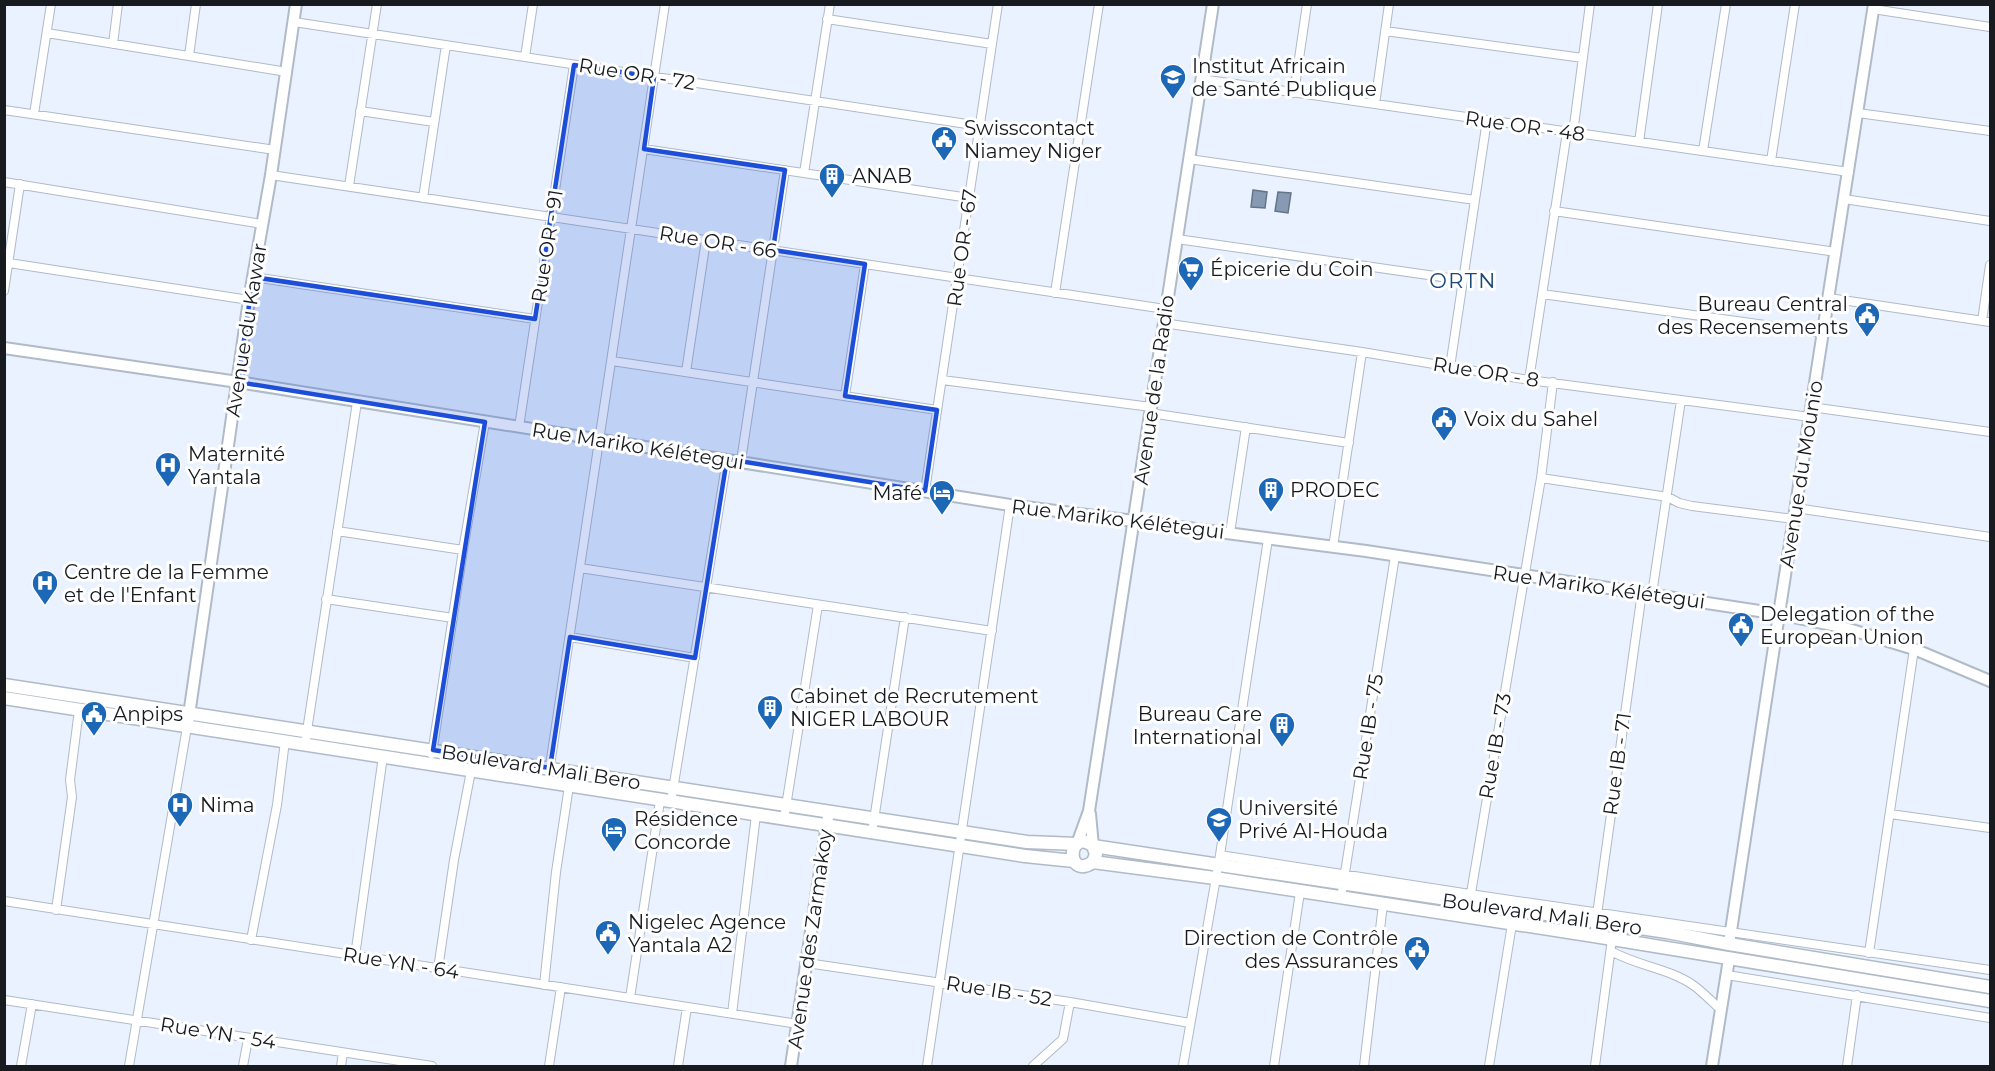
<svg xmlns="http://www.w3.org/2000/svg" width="1995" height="1071" font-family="Montserrat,sans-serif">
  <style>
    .water { fill: #869ab3; stroke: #657487; stroke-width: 1.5 }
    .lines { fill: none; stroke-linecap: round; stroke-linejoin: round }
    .minor-casing { stroke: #b0bbc8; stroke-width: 10 }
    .tertiary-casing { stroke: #b0bbc8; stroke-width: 14 }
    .primary-casing { stroke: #b0bbc8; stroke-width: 15 }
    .minor { stroke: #fff; stroke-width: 8 }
    .tertiary { stroke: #fff; stroke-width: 10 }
    .primary { stroke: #fff; stroke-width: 12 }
    .marked { fill: #1d4ed8; fill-opacity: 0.2; stroke: #1d4ed8; stroke-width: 4.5; stroke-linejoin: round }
    .labels { text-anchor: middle; stroke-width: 6; stroke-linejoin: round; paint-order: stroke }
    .poi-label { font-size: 20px; fill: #171b20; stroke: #fff; text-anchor: start }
    .street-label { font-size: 20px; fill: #171b20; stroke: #fff }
    .neighbourhood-label { font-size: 21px; letter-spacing: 1.5px; fill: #1a487b; stroke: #fff }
  </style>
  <rect width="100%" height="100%" fill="#e9f2fe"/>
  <path class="water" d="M 1253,190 L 1267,192 L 1265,208 L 1251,207 Z
    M 1278,192 L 1291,193 L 1288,213 L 1275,211 Z"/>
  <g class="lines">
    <g class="minor-casing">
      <path id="minor" d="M 1873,9 L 1990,27
        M 827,19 L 992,44
        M 294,22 L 980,126
        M 1385,31 L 1583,58
        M 47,33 L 287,72
        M 113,44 L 118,4
        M 189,56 L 196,4
        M 525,57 L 533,4
        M 1201,79 L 1849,172
        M 1294,93 L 1307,4
        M 1375,104 L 1389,4
        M 4,110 L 275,150
        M 360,111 L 434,122
        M 1858,113 L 1990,131
        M 34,114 L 51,4
        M 1573,133 L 1590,4
        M 1639,142 L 1658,4
        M 644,149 L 969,198
        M 1703,151 L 1726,4
        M 1189,159 L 1475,200
        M 1771,161 L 1795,4
        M 804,173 L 830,4
        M 271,175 L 1165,309
        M 4,182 L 262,224
        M 349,186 L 377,4
        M 423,198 L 446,45
        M 1844,199 L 1990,221
        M 1554,211 L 1836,252
        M 1177,239 L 1463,280
        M 9,263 L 249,300
        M 253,277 L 535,319
        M 4,291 L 20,184
        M 1055,293 L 1099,4
        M 1542,294 L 1823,333
        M 1829,298 L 1990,322
        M 1982,321 L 1990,265
        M 1163,323 L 1362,352 L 1529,380 L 1810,417
        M 612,361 L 937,410
        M 1450,367 L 1487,120
        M 686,372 L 706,240
        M 942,380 L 1151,407
        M 1529,380 L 1567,132
        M 845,396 L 865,264
        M 1811,407 L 1990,432
        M 1150,413 L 1349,443
        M 519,427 L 574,65
        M 741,461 L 785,170
        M 1541,478 L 1668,497 L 1679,503 L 1692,506 L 1794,519
        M 925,491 L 998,4
        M 1796,508 L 1990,537
        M 337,531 L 463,550
        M 1230,533 L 1246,427
        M 1333,547 L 1362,352
        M 580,568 L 992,631
        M 1652,594 L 1681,400
        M 326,599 L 453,618
        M 570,637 L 695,658
        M 305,744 L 357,402
        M 432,754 L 463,550 L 485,422
        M 549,772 L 665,4
        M 671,802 L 727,459
        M 1890,814 L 1990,828
        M 784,819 L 818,605
        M 872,833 L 905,617
        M 1220,855 L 1470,894 L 1990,970
        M 1341,898 L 1395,556
        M 4,901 L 798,1024
        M 56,910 L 72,797 L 70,780 L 79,710
        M 1467,917 L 1541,478 L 1553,382
        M 1594,936 L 1642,592
        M 251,940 L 277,805 L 285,741
        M 1611,951 C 1637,966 1668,968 1693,985 C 1703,992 1712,1002 1721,1010
        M 1869,953 L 1914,649
        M 355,956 L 383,756
        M 807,963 L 1070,1002 L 1190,1023
        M 438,969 L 454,860 L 471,771
        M 1727,975 L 1990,1018
        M 544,985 L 556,872 L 569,786
        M 630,998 L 660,801
        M 4,1000 L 432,1066
        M 732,1014 L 756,815
        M 21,1066 L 32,1004
        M 129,1066 L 187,727
        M 243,1066 L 248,1039
        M 341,1066 L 343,1053
        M 549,1066 L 561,987
        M 678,1066 L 687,1007
        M 927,1066 L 1010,505
        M 1033,1066 L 1063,1039 L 1070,1002
        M 1183,1066 L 1220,855 L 1268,539
        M 1274,1066 L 1300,892
        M 1364,1066 L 1383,904
        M 1489,1066 L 1512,924
        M 1595,1066 L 1612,939
        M 1847,1066 L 1857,995"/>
    </g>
    <g class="tertiary-casing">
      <path id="tertiary" d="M 4,348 L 238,382 L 1010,505 L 1366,551 L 1779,614 L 1842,627 L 1914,649 L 1990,681
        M 188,722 L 249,300 L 271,175 L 296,4
        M 1090,814 L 1093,846
        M 1077,844 L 1089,811 L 1213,4
        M 1729,944 L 1779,614 L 1874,4
        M 791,1066 L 828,817
        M 1712,1066 L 1729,959"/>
    </g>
    <g class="primary-casing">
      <path id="primary" d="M 4,685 L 1027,842 L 1077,844
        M 4,698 L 1025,856 L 1074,861
        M 1093,846 L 1096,854 L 1093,862 C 1065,881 1067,826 1093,846 L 1667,932 L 1729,944 L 1990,987
        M 1093,862 L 1215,878 L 1594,936 L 1990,1001"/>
    </g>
    <use href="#minor" class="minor"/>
    <use href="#tertiary" class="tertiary"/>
    <use href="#primary" class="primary"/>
  </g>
  <path class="marked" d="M 574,65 L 654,77 L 644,149 L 785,170 L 773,250 L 865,264 L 845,396 L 937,410 L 925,491 L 727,459 L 695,658 L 570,637 L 550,768 L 433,750 L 485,422 L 238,382 L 253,277 L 535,319 Z"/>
  <defs>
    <g id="university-pin" transform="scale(1.35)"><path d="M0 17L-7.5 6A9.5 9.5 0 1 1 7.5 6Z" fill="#1c68b7" stroke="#fff"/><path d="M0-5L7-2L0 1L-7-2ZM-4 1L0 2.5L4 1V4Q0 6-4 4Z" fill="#fff"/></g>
    <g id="civic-pin" transform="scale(1.35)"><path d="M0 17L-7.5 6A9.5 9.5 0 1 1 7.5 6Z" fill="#1c68b7" stroke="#fff"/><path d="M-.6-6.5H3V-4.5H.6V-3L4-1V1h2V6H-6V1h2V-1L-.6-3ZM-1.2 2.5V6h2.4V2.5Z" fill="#fff"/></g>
    <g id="building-pin" transform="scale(1.35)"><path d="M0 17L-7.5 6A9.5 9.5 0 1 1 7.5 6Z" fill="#1c68b7" stroke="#fff"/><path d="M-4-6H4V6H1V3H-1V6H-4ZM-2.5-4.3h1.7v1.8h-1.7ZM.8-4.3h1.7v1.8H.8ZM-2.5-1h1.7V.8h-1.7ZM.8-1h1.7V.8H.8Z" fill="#fff"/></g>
    <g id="supermarket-pin" transform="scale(1.35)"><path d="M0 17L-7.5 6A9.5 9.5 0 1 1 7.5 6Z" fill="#1c68b7" stroke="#fff"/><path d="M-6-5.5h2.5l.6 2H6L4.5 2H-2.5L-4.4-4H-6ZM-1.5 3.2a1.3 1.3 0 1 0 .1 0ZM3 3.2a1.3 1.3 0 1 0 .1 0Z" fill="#fff"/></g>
    <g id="hospital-pin" transform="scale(1.35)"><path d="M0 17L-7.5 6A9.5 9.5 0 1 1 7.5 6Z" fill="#1c68b7" stroke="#fff"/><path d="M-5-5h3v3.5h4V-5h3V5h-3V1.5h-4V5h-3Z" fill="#fff"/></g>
    <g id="hotel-pin" transform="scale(1.35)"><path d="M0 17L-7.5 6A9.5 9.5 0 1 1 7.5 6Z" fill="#1c68b7" stroke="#fff"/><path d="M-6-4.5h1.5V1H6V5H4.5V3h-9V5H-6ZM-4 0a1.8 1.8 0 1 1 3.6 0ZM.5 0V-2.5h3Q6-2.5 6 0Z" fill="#fff"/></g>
  </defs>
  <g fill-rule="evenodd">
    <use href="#university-pin" x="1173" y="77"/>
    <use href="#civic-pin" x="944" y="139"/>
    <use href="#building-pin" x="832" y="176"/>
    <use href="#supermarket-pin" x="1191" y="269"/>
    <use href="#civic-pin" x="1867" y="315"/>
    <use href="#civic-pin" x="1444" y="419"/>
    <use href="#hospital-pin" x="168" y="465"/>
    <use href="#building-pin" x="1271" y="490"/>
    <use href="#hotel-pin" x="942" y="493"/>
    <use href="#hospital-pin" x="45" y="583"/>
    <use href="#civic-pin" x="1741" y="625"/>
    <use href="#building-pin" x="770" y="708"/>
    <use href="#civic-pin" x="94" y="714"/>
    <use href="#building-pin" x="1282" y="725"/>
    <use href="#hospital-pin" x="180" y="805"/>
    <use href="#university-pin" x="1219" y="820"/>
    <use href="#hotel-pin" x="614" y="830"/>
    <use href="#civic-pin" x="608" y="933"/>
    <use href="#civic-pin" x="1417" y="949"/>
  </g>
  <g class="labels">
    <g class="poi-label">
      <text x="1192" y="73">Institut Africain<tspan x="1192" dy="23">de Santé Publique</tspan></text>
      <text x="964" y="135">Swisscontact<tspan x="964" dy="23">Niamey Niger</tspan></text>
      <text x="852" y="183">ANAB</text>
      <text x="1210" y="276">Épicerie du Coin</text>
      <text x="1848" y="311" text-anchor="end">Bureau Central<tspan x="1848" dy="23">des Recensements</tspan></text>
      <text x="1464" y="426">Voix du Sahel</text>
      <text x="188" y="461">Maternité<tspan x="188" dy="23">Yantala</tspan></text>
      <text x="1290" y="497">PRODEC</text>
      <text x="922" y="500" text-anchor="end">Mafé</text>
      <text x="64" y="579">Centre de la Femme<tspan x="64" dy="23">et de l'Enfant</tspan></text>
      <text x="1760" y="621">Delegation of the<tspan x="1760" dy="23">European Union</tspan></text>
      <text x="790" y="703">Cabinet de Recrutement<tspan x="790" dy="23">NIGER LABOUR</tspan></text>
      <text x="113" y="721">Anpips</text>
      <text x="1262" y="721" text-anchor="end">Bureau Care<tspan x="1262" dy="23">International</tspan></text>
      <text x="200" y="812">Nima</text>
      <text x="1238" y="815">Université<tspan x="1238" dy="23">Privé Al-Houda</tspan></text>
      <text x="634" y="826">Résidence<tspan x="634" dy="23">Concorde</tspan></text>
      <text x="628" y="929">Nigelec Agence<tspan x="628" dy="23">Yantala A2</tspan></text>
      <text x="1398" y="945" text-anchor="end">Direction de Contrôle<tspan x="1398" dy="23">des Assurances</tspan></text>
    </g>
    <g class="street-label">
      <text transform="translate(637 74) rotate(9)" y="7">Rue OR - 72</text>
      <text transform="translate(1525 126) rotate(8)" y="7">Rue OR - 48</text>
      <text transform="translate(718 242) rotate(9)" y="7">Rue OR - 66</text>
      <text transform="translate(547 246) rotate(-81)" y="7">Rue OR - 91</text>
      <text transform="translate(962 248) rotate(-82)" y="7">Rue OR - 67</text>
      <text transform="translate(246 330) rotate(-81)" y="7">Avenue du Kawar</text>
      <text transform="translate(1486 372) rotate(9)" y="7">Rue OR - 8</text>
      <text transform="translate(1154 390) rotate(-82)" y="7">Avenue de la Radio</text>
      <text transform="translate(638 446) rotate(9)" y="7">Rue Mariko Kélétegui</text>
      <text transform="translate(1801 474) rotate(-81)" y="7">Avenue du Mounio</text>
      <text transform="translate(1118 519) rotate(7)" y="7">Rue Mariko Kélétegui</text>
      <text transform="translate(1599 587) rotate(8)" y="7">Rue Mariko Kélétegui</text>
      <text transform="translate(1368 727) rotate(-81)" y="7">Rue IB - 75</text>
      <text transform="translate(1495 746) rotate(-80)" y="7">Rue IB - 73</text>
      <text transform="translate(1617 764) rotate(-82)" y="7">Rue IB - 71</text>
      <text transform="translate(541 767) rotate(9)" y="7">Boulevard Mali Bero</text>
      <text transform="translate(1542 914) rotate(8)" y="7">Boulevard Mali Bero</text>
      <text transform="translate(810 939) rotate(-82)" y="7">Avenue des Zarmakoy</text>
      <text transform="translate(401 963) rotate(9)" y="7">Rue YN - 64</text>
      <text transform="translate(999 991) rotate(9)" y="7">Rue IB - 52</text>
      <text transform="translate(218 1033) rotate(9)" y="7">Rue YN - 54</text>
    </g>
    <g class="neighbourhood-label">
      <text x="1463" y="288">ORTN</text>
    </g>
  </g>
  <rect width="1995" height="1071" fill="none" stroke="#171b20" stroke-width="12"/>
</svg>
